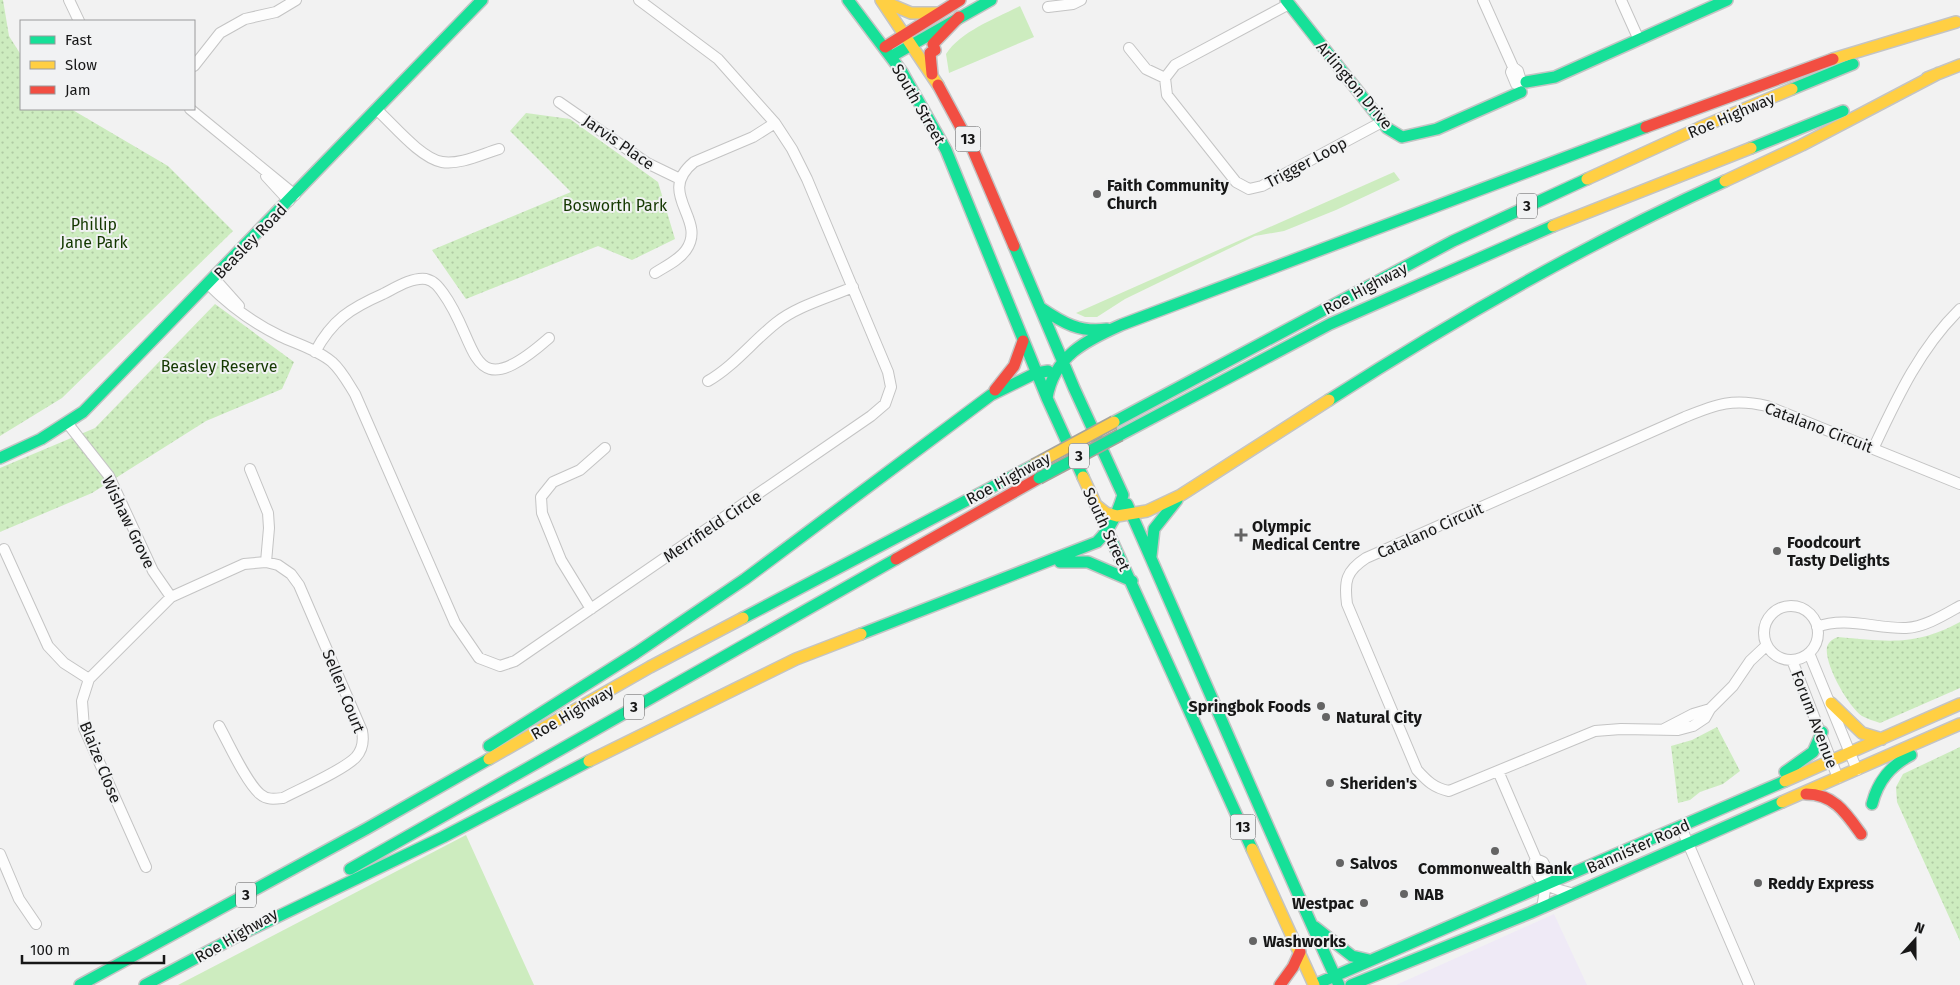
<svg xmlns="http://www.w3.org/2000/svg" width="1960" height="985" font-family="'Fira Sans',sans-serif">
  <style>
    .commercial { fill: #efeaf6 }
    .green { fill: #cdecbf }
    .park { fill: url(#park-dots) }
    .lines { fill: none; stroke-linecap: round; stroke-linejoin: round }
    .street-casing { stroke: #c4c4c4; stroke-width: 12 }
    .fast-casing { stroke: #c4c4c4; stroke-width: 14 }
    .slow-casing { stroke: #c4c4c4; stroke-width: 14 }
    .jam-casing { stroke: #c4c4c4; stroke-width: 14 }
    .street { stroke: #fdfdfd; stroke-width: 10 }
    .fast { stroke: #16e098; stroke-width: 11 }
    .slow { stroke: #ffcf43; stroke-width: 11 }
    .jam { stroke: #f24e42; stroke-width: 11 }
    .fast-bridge-casing { stroke: #a7a39b; stroke-width: 14; stroke-linecap: butt }
    .slow-bridge-casing { stroke: #a7a39b; stroke-width: 14; stroke-linecap: butt }
    .fast-bridge { stroke: #16e098; stroke-width: 11 }
    .slow-bridge { stroke: #ffcf43; stroke-width: 11 }
    .poi-dot { fill: #646464; stroke: #f1f2f3; stroke-width: 2 }
    .labels { text-anchor: middle; stroke-width: 4; stroke-linejoin: round; paint-order: stroke }
    .shield { fill: #f1f2f3; stroke: #585959; stroke-width: 1 }
    .shield-label { font-size: 15px; font-weight: bold; fill: #171717 }
    .street-label { font-size: 16px; fill: #171717; stroke: #f1f2f3 }
    .poi-label { font-size: 16px; font-weight: bold; fill: #171717; stroke: #f1f2f3; text-anchor: start }
    .park-label { font-size: 16px; fill: #143800; stroke: #f1f2f3 }
  </style>
  <defs>
    <pattern id="park-dots" width="8" height="8" patternUnits="userSpaceOnUse" patternTransform="scale(1.25)"><rect width="8" height="8" fill="#cdecbf"/><path d="M2 2h.1M6 6h.1" fill="none" stroke="#afcaa3" stroke-width="1.8" stroke-linecap="round"/></pattern>
  </defs>
  <rect width="100%" height="100%" fill="#f2f2f2"/>
  <path class="commercial" d="M 1554,914 L 1587,985 L 1396,985 Z"/>
  <path class="green" d="M 1020,6 L 1034,37 L 949,73 L 946,54 C 961,31 995,19 1020,6 Z
    M 1394,172 L 1400,180 L 1336,210 L 1284,231 L 1255,236 L 1125,299 L 1097,317 L 1085,317 L 1076,313 Z
    M 466,835 L 534,985 L 178,985 Z"/>
  <path class="park" d="M 0,0 L 3,0 L 9,36 L 21,55 L 21,109 L 71,109 L 168,166 L 233,231 L 62,398 L 0,436 Z
    M 526,113 L 570,119 L 658,182 L 675,239 L 632,260 L 598,246 L 466,299 L 432,250 L 571,192 L 510,131 Z
    M 215,304 L 294,362 L 282,389 L 206,421 L 92,493 L 0,532 L 0,468 L 95,428 Z
    M 1960,622 L 1960,688 L 1880,723 C 1875,721 1867,719 1862,716 C 1848,706 1824,664 1827,647 C 1829,641 1833,639 1838,637 C 1887,641 1914,647 1960,622 Z
    M 1717,727 L 1740,771 L 1723,784 L 1700,792 L 1690,800 L 1678,803 L 1671,746 L 1692,740 Z
    M 1960,747 L 1960,941 L 1897,802 L 1896,787 L 1903,774 Z"/>
  <g class="lines">
    <g class="street-casing">
      <path id="street" d="M 69,0 L 79,21
        M 1483,0 L 1513,67
        M 1621,0 L 1639,40
        M 1289,4 L 1175,65 L 1165,78 L 1167,95 L 1236,182 L 1249,189 L 1262,186 L 1382,122
        M 1048,7 L 1073,4 L 1081,0
        M 1129,48 L 1146,69 L 1165,78
        M 194,66 L 220,33 L 245,19 L 276,12 L 296,0
        M 1516,84 L 1511,72 L 1513,67 L 1518,71 L 1521,81
        M 559,102 L 647,163 L 680,179
        M 190,109 L 295,195
        M 376,109 C 393,124 420,158 442,162 C 460,165 482,154 499,149
        M 266,176 L 289,201
        M 655,273 C 666,266 679,260 686,250 C 708,219 655,194 694,162 L 753,137 L 775,123
        M 214,278 L 239,306
        M 208,284 C 229,305 253,323 280,336 C 297,344 318,350 332,362 C 342,371 348,383 355,394 L 455,623 L 479,658 L 500,666 L 515,661 L 871,416 L 885,404 L 891,387 L 888,372 L 807,179 L 792,149 L 775,123 L 718,59 L 639,0
        M 315,352 C 332,320 351,308 383,294 C 395,288 412,277 426,279 C 434,281 438,286 443,293 C 480,343 467,410 549,338
        M 708,381 C 734,366 752,342 776,323 C 797,306 828,298 853,287
        M 68,424 L 109,476 L 153,571 L 171,597
        M 1874,447 C 1897,398 1920,348 1960,309
        M 250,469 L 268,513 L 269,528 L 266,562
        M 4,549 L 48,646 L 64,663 L 89,679
        M1764 633a27 27 0 1 1 54 0a27 27 0 1 1-54 0Z
        M 591,609 L 561,560 L 542,513 L 541,497 L 553,482 L 580,470 L 605,448
        M 1817,627 C 1845,616 1877,629 1906,628 C 1925,627 1944,615 1960,606
        M 1767,645 L 1750,661 L 1733,686 L 1710,709 L 1705,718 L 1693,726 L 1678,730 L 1621,729 L 1595,731 L 1449,791 C 1434,788 1427,781 1417,770 L 1347,604 C 1344,581 1346,571 1366,558 L 1685,417 C 1717,404 1733,398 1767,406 L 1960,484
        M 1809,653 L 1857,770
        M 1792,660 L 1838,778
        M 1664,729 L 1693,714 L 1710,709
        M 1498,771 L 1536,859 L 1543,862 L 1548,872 L 1542,908
        M 1681,827 L 1749,985
        M 0,854 L 19,899 L 36,924
        M 1536,859 L 1533,865 C 1541,888 1553,888 1574,894
        M 146,867 L 84,728 L 82,701 L 89,679 L 171,597 L 244,564 L 266,562 L 278,565 L 291,574 L 299,585 L 362,731 C 364,741 363,749 356,757 C 344,770 300,789 283,798 C 274,799 267,800 260,794 C 246,782 229,744 219,726"/>
    </g>
    <g class="fast-casing">
      <path id="fast" d="M 848,0 L 902,72 L 946,150 L 1047,398 L 1083,477
        M 1286,0 L 1387,128 L 1402,137 L 1437,129 L 1521,92
        M 892,56 L 991,0
        M 1526,82 L 1555,77 L 1727,0
        M 1792,89 L 1853,64
        M 1751,148 L 1843,111
        M 1041,308 C 1063,323 1080,333 1107,329
        M 1047,398 C 1054,356 1085,341 1121,325 L 1646,127
        M 1329,400 C 1455,319 1588,243 1725,181
        M 1114,422 L 1453,241 L 1587,179
        M 1120,435 L 1330,324 L 1553,226
        M 0,458 L 41,439 L 83,412 L 482,0
        M 1127,504 C 1198,664 1266,826 1339,985
        M 1103,521 L 1252,849
        M 1151,556 L 1154,529 L 1177,500
        M 1060,562 L 1088,562 L 1132,581
        M 743,618 L 1034,465
        M 861,634 L 1097,542 C 1111,528 1117,514 1123,495 L 1074,388 L 1014,246
        M 489,746 L 636,653 L 745,579 L 991,395 L 1036,373 L 1048,371
        M 1785,772 L 1813,752 L 1822,732
        M 1872,804 C 1878,781 1890,766 1911,755
        M 350,869 L 896,559
        M 1315,927 L 1352,956 L 1369,960
        M 231,939 L 443,837 L 589,761
        M 80,985 L 366,829 L 489,759
        M 145,985 L 241,934
        M 1314,985 L 1785,781
        M 1351,985 L 1530,913 L 1782,802"/>
    </g>
    <g class="slow-casing">
      <path id="slow" d="M 881,0 L 938,85
        M 885,2 L 911,13 L 939,13
        M 1833,59 L 1956,22
        M 1927,78 L 1960,65
        M 1587,179 L 1699,128 L 1792,89
        M 1725,181 L 1802,145 L 1939,73
        M 1553,226 L 1751,148
        M 1083,477 L 1096,505 L 1106,513 L 1117,516 L 1147,511 L 1181,495 L 1329,400
        M 1831,703 L 1862,733 L 1882,739
        M 489,759 L 650,667 L 743,618
        M 589,761 L 796,659 L 861,634
        M 1785,781 L 1960,704
        M 1782,802 L 1960,724
        M 1252,849 L 1314,985"/>
    </g>
    <g class="jam-casing">
      <path id="jam" d="M 885,47 L 960,0
        M 932,74 L 930,53 L 935,50 L 933,44 L 959,17
        M 938,85 L 973,150 L 1014,246
        M 1646,127 L 1833,59
        M 995,390 L 1014,366 L 1023,341
        M 896,559 L 1039,478
        M 1806,794 C 1834,794 1846,813 1861,834
        M 1280,985 L 1293,967 L 1300,952"/>
    </g>
    <use href="#street" class="street"/>
    <use href="#fast" class="fast"/>
    <use href="#slow" class="slow"/>
    <use href="#jam" class="jam"/>
    <g class="fast-bridge-casing">
      <path id="fast-bridge" d="M 1039,478 L 1120,435"/>
    </g>
    <g class="slow-bridge-casing">
      <path id="slow-bridge" d="M 1034,465 L 1114,422"/>
    </g>
    <use href="#fast-bridge" class="fast-bridge"/>
    <use href="#slow-bridge" class="slow-bridge"/>
  </g>
  <g class="poi-dot">
    <circle cx="1097" cy="194" r="5"/>
    <path d="M1238.5 527.5h5v5h5v5h-5v5h-5v-5h-5v-5h5z"/>
    <circle cx="1777" cy="551" r="5"/>
    <circle cx="1321" cy="706" r="5"/>
    <circle cx="1326" cy="717" r="5"/>
    <circle cx="1330" cy="783" r="5"/>
    <circle cx="1495" cy="851" r="5"/>
    <circle cx="1340" cy="863" r="5"/>
    <circle cx="1758" cy="883" r="5"/>
    <circle cx="1404" cy="894" r="5"/>
    <circle cx="1364" cy="903" r="5"/>
    <circle cx="1253" cy="941" r="5"/>
  </g>
  <g class="labels">
    <g class="shield">
      <rect x="955.5" y="126.5" width="25" height="25" rx="4"/>
      <rect x="1517" y="193.5" width="20" height="25" rx="4"/>
      <rect x="1069" y="443.5" width="20" height="25" rx="4"/>
      <rect x="624" y="694.5" width="20" height="25" rx="4"/>
      <rect x="1230.5" y="814.5" width="25" height="25" rx="4"/>
      <rect x="236" y="882.5" width="20" height="25" rx="4"/>
    </g>
    <g class="shield-label">
      <text x="968" y="144">13</text>
      <text x="1527" y="211">3</text>
      <text x="1079" y="461">3</text>
      <text x="634" y="712">3</text>
      <text x="1243" y="832">13</text>
      <text x="246" y="900">3</text>
    </g>
    <g class="street-label">
      <text transform="translate(1355 85) rotate(50)" y="6">Arlington Drive</text>
      <text transform="translate(919 104) rotate(60)" y="6">South Street</text>
      <text transform="translate(1731 115) rotate(-23)" y="6">Roe Highway</text>
      <text transform="translate(619 142) rotate(35)" y="6">Jarvis Place</text>
      <text transform="translate(1306 162) rotate(-28)" y="6">Trigger Loop</text>
      <text transform="translate(250 241) rotate(-46)" y="6">Beasley Road</text>
      <text transform="translate(1365 288) rotate(-28)" y="6">Roe Highway</text>
      <text transform="translate(1819 427) rotate(21)" y="6">Catalano Circuit</text>
      <text transform="translate(1008 478) rotate(-28)" y="6">Roe Highway</text>
      <text transform="translate(129 522) rotate(64)" y="6">Wishaw Grove</text>
      <text transform="translate(712 526) rotate(-34)" y="6">Merrifield Circle</text>
      <text transform="translate(1107 529) rotate(65)" y="6">South Street</text>
      <text transform="translate(1430 530) rotate(-24)" y="6">Catalano Circuit</text>
      <text transform="translate(344 691) rotate(68)" y="6">Sellen Court</text>
      <text transform="translate(572 712) rotate(-30)" y="6">Roe Highway</text>
      <text transform="translate(1815 719) rotate(69)" y="6">Forum Avenue</text>
      <text transform="translate(101 762) rotate(68)" y="6">Blaize Close</text>
      <text transform="translate(1638 846) rotate(-24)" y="6">Bannister Road</text>
      <text transform="translate(236 935) rotate(-30)" y="6">Roe Highway</text>
    </g>
    <g class="poi-label">
      <text x="1107" y="191">Faith Community<tspan x="1107" dy="18">Church</tspan></text>
      <text x="1252" y="532">Olympic<tspan x="1252" dy="18">Medical Centre</tspan></text>
      <text x="1787" y="548">Foodcourt<tspan x="1787" dy="18">Tasty Delights</tspan></text>
      <text x="1311" y="712" text-anchor="end">Springbok Foods</text>
      <text x="1336" y="723">Natural City</text>
      <text x="1340" y="789">Sheriden's</text>
      <text x="1350" y="869">Salvos</text>
      <text x="1495" y="874" text-anchor="middle">Commonwealth Bank</text>
      <text x="1768" y="889">Reddy Express</text>
      <text x="1414" y="900">NAB</text>
      <text x="1354" y="909" text-anchor="end">Westpac</text>
      <text x="1263" y="947">Washworks</text>
    </g>
    <g class="park-label">
      <text x="615" y="211">Bosworth Park</text>
      <text x="94" y="230">Phillip<tspan x="94" dy="18">Jane Park</tspan></text>
      <text x="219" y="372">Beasley Reserve</text>
    </g>
  </g>
  <rect x="20" y="20" width="175" height="90" fill="#f1f2f3" stroke="#9a9a9b"/>
  <rect x="30" y="36" width="25" height="8" fill="#16e098" stroke="#9a9a9b"/>
  <text x="65" y="45" font-size="15" fill="#171717">Fast</text>
  <rect x="30" y="61" width="25" height="8" fill="#ffcf43" stroke="#9a9a9b"/>
  <text x="65" y="70" font-size="15" fill="#171717">Slow</text>
  <rect x="30" y="86" width="25" height="8" fill="#f24e42" stroke="#9a9a9b"/>
  <text x="65" y="95" font-size="15" fill="#171717">Jam</text>
  <g transform="translate(1915 940) rotate(21)" stroke="#f1f2f3" stroke-width="4" paint-order="stroke">
  <path d="M0-4L9 19L0 12L-9 19Z" fill="#171717"/>
  <text y="-8" font-size="14" font-weight="bold" text-anchor="middle" fill="#171717">N</text>
  </g>
  <path d="M22 955v8h142v-8" fill="none" stroke="#171717" stroke-width="2.5"/>
  <text x="30" y="955" font-size="15" fill="#171717" stroke="#f1f2f3" stroke-width="4" paint-order="stroke">100 m</text>
</svg>
